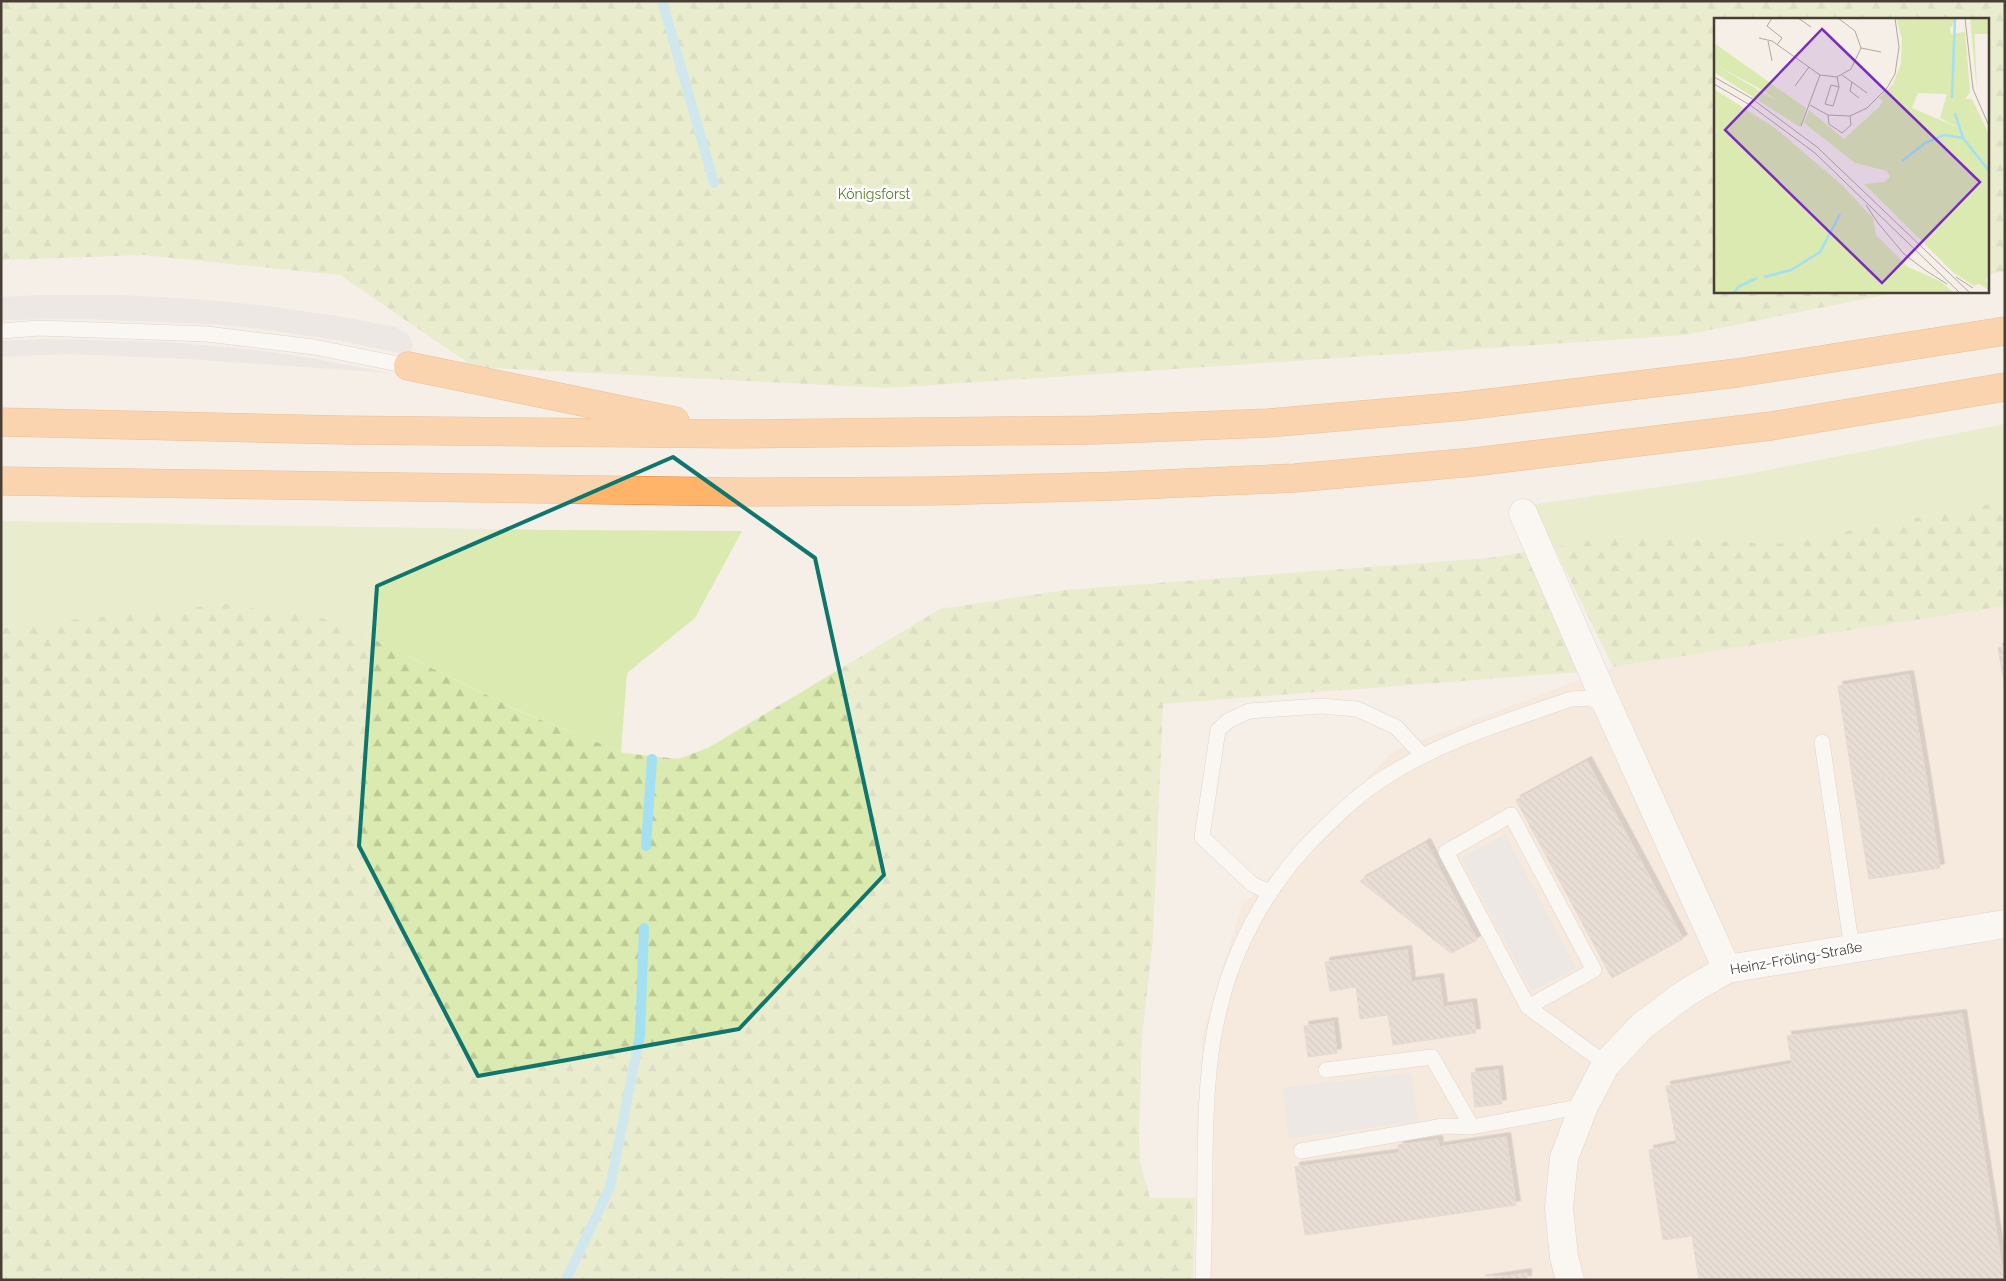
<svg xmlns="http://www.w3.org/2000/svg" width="2006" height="1281" font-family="Raleway,sans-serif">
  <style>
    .commercial { fill: #f7e2d3 }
    .grass { fill: #daeab0 }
    .forest { fill: url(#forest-firs) }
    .parking { fill: #e3e0dd }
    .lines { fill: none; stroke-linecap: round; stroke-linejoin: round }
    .stream { stroke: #a3e0f3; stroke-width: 10 }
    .building { fill: url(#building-back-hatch); stroke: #d2bfb0; filter: url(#shadow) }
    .service-casing { stroke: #c4b8ad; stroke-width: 16 }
    .minor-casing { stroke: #c4b8ad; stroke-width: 29 }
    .motorway-casing { stroke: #e38534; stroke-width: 29 }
    .service { stroke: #fff; stroke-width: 15 }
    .minor { stroke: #fff; stroke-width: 28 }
    .motorway { stroke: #ffb469; stroke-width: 28 }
    .marked { fill: none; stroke: #0f766e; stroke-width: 4; stroke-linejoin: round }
    .labels { text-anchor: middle; stroke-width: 5; stroke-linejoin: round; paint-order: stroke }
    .park-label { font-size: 14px; fill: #567d27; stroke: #fff }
    .street-label { font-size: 14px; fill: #483e36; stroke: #fff }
    .inset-river { fill: none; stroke: #a3e0f3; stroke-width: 2.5 }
    .inset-road { fill: none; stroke: #b0a8a1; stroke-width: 1 }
    .view { fill: #7b2cbf; fill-opacity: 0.15; stroke: #7b2cbf; stroke-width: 2.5 }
    .inset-edge { fill: none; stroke: #483e36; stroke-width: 2.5 }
  </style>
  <defs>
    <pattern id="forest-firs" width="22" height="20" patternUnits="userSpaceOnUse" patternTransform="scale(1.25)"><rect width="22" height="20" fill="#daeab0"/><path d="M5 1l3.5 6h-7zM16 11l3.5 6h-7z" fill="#bdca98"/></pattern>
    <pattern id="building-back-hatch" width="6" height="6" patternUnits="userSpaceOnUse" patternTransform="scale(1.25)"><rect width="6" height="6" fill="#dacbc0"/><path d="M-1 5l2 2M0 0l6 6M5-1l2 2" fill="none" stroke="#b3a69d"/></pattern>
    <filter id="shadow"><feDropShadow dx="4.5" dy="-4.5" stdDeviation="0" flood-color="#0004"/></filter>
  </defs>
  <rect width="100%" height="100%" fill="#f5efe8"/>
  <path class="commercial" d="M 2005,606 L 2005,1280 L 1201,1280 L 1202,1036 L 1242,906 L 1394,751 L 1613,667 Z"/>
  <path class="grass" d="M 2005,424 L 2005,501 L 1778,544 L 1614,536 L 1554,547 L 1530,505 L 1737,476 Z
    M 1,521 L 550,530 L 742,531 L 695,618 L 627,673 L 621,752 L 522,712 L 334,620 L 226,604 L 1,627 Z"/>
  <path class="forest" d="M 1,1 L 2005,1 L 2005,271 L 1987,275 L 1987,19 L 1715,19 L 1715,291 L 1904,291 L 1685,335 L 887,388 L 474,367 L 340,275 L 143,255 L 1,260 Z
    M 2005,501 L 2005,606 L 1613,667 L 1554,547 L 1614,536 L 1778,544 Z
    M 1526,552 L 1578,672 L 1163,704 L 1153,939 L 1142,1036 L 1139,1134 L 1140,1161 L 1150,1198 L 1195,1198 L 1193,1280 L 1,1280 L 1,627 L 226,604 L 334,620 L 521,712 L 624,753 L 678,759 L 708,748 L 940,609 L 1065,590 L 1490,558 Z"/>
  <path class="parking" d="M 43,295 L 120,295 L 195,299 L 260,305 L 337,316 L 395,327 L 407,333 L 413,345 L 410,355 L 342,341 L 262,329 L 214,324 L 83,319 L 1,320 L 1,297 Z
    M 47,339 L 168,342 L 257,350 L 317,359 L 390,373 L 188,359 L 68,354 L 1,357 L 1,341 Z
    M 1505,834 L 1576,968 L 1532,991 L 1461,858 Z
    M 1412,1073 L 1418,1122 L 1289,1138 L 1283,1088 Z"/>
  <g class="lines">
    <path class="stream" d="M 662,1 L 714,183
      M 646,846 L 652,759
      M 566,1280 L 610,1187 L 640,1035 L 644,928"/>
  </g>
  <path class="building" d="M 2005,647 L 2005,687 L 1998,648 Z
    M 1909,675 L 1925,771 L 1853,782 L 1838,686 Z
    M 1587,761 L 1683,939 L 1612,978 L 1516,800 Z
    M 1925,771 L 1940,868 L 1869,879 L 1853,782 Z
    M 1426,843 L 1477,940 L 1451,953 L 1360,881 Z
    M 1407,950 L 1411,982 L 1439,978 L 1443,1007 L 1472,1003 L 1476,1033 L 1393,1045 L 1388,1015 L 1360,1019 L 1356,987 L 1330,991 L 1325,962 Z
    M 1962,1014 L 2004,1280 L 1699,1280 L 1692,1236 L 1663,1240 L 1649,1150 L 1677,1144 L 1666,1086 L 1792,1064 L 1787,1036 Z
    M 1333,1022 L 1337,1053 L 1308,1057 L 1304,1026 Z
    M 1498,1070 L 1502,1104 L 1475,1107 L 1471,1073 Z
    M 1506,1137 L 1516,1205 L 1305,1235 L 1295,1167 L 1399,1153 L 1398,1145 L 1438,1140 L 1439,1147 Z
    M 1527,1273 L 1527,1280 L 1481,1280 Z"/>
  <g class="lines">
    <g class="service-casing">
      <path id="service" d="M 1,331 L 39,328 L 207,334 L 314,347 L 408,366
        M 1822,742 L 1852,949
        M 1269,892 L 1252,884 L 1202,837 L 1218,730 L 1228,721 L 1249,711 L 1321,706 L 1357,709 L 1396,727 L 1423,756
        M 1528,1007 L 1594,970 L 1511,815 L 1446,852 L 1528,1007 L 1606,1064
        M 1326,1070 L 1432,1057 L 1472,1127
        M 1301,1151 L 1444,1126 L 1472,1127 L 1584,1106
        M 1203,1280 C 1204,1239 1205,1198 1205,1157 C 1206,1109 1207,1061 1218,1015 C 1234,943 1272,877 1325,827 C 1344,809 1364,790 1387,776 C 1444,740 1508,721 1571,699 L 1591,698 L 1606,707"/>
    </g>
    <g class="minor-casing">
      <path id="minor" d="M 1523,513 L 1609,709 L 1727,969
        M 1570,1280 L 1564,1257 L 1559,1208 L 1564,1158 L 1584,1106 L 1606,1064 L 1642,1026 L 1686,993 L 1727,969 L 2005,924"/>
    </g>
    <g class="motorway-casing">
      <path id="motorway" d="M 408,366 L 675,421
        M 1,422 L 341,430 L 735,434 L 1096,430 L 1268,423 L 1464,406 L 1737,373 L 2005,331
        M 1,481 L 742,492 L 933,491 L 1118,486 L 1295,478 L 1474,462 L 1771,426 L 2005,387"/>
    </g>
    <use href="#service" class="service"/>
    <use href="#minor" class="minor"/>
    <use href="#motorway" class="motorway"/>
  </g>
  <path d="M0 0H2006V1281H0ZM 673,457 L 815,558 L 884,875 L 739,1029 L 478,1076 L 359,846 L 377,586 Z" fill="#f5efe8" fill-opacity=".55" fill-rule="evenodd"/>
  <path class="marked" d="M 673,457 L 815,558 L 884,875 L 739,1029 L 478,1076 L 359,846 L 377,586 Z"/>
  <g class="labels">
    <g class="park-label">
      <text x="874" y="199">Königsforst</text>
    </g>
    <g class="street-label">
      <text transform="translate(1796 958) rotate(-10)" y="5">Heinz-Fröling-Straße</text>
    </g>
  </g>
  <g transform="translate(1714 18)">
    <rect width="275" height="275" fill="#f5efe8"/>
    <path d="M 182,0 L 243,0 L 236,11 L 237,16 L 251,14 L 248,0 L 251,12 L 256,74 L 251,81 L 258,81 L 275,116 L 275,164 L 253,146 L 244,129 L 248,115 L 245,110 L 226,100 L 233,76 L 204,75 L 179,66 L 187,45 L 188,20 ZM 256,0 L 260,1 L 263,73 L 274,99 L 263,73 ZM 0,46 L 70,87 L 88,103 L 86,109 L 0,54 ZM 177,158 L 196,200 L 249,245 L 272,258 L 275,272 L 265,266 L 260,268 L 240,255 L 150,166 L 170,164 Z" fill="#daeab0"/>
    <path d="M 259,0 L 275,0 L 275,16 L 260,16 ZM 0,25 L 92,90 L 88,103 L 50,73 L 0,46 ZM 179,66 L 204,75 L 198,90 L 245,110 L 248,115 L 244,129 L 253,146 L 275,164 L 275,261 L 249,245 L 196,200 L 173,153 L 141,145 L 90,105 L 95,92 L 130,121 L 165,89 L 169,83 L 165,80 ZM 0,71 L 61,110 L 128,167 L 159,200 L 162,217 L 194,249 L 226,263 L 240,275 L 0,275 Z" fill="#daeab0"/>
    <path class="inset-river" d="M 238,80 L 241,0M 241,95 L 249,120 L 275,153M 188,143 L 211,125 L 230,117 L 249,120M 50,259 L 77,252 L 106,234 L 126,196M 20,275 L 24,269 L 43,260"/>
    <path class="inset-road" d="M 58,0 L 53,8 L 68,20 L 63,27M 84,0 L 97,9M 251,0 L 259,71 L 275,108M 45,20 L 58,23 L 106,57 L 123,59 L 137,51 L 147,30 L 141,13 L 124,0M 54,23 L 58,43M 147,30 L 167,34M 128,57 L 153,75M 0,59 L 37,80 L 103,129 L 256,275M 123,59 L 125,69 L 119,88 L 111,86 L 117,67 L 125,69M 138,64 L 136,73 L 145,80M 0,66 L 36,87 L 101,135 L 246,275M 81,68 L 95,49M 96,87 L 114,97 L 136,98 L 153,90 L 173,70 L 181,56 L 185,29 L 181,0M 114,97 L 115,106 L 128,115 L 137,107 L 136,98M 87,108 L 106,57M 152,187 L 164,205M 164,205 L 190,236 L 211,252M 211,252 L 233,266M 242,259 L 259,270"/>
    <path class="view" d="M 108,11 L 266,164 L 168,265 L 11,112 Z"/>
    <rect width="275" height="275" class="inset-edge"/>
  </g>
  <rect width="2006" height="1281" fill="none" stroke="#483e36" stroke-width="5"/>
</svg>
